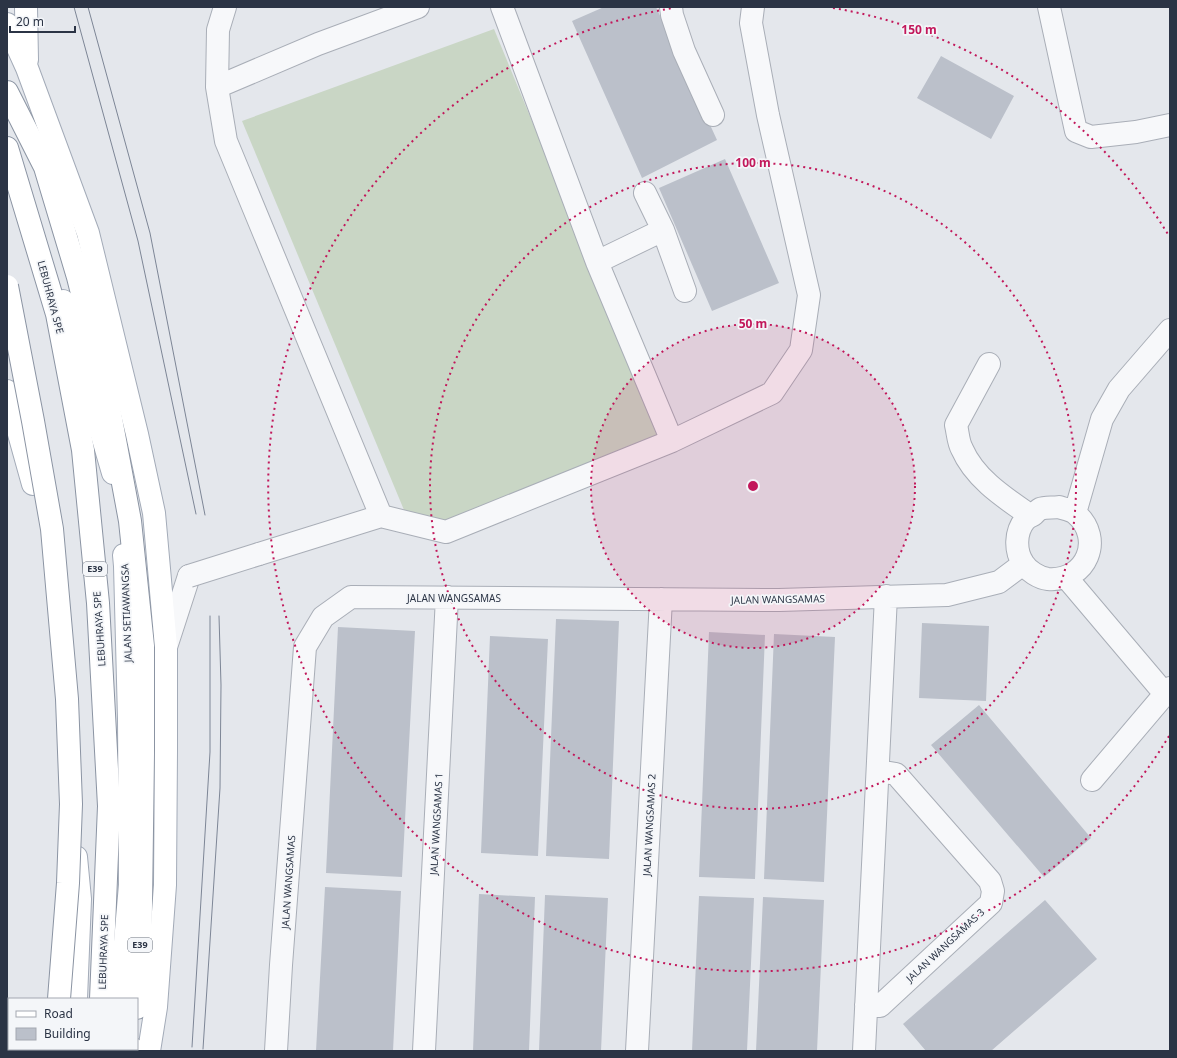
<svg xmlns="http://www.w3.org/2000/svg" width="1177" height="1058" font-family="'Noto Sans',sans-serif">
  <style>
    .garden { fill: #c9d6c5 }
    .building { fill: #bbc0ca }
    .lines { fill: none; stroke-linecap: round; stroke-linejoin: round }
    .minor-casing { stroke: #a9aeb7; stroke-width: 24 }
    .major-casing { stroke: #a3abb8; stroke-width: 24 }
    .highway-casing { stroke: #8b94a3; stroke-width: 24 }
    .minor { stroke: #f7f8fa; stroke-width: 22 }
    .major { stroke: #fff; stroke-width: 22 }
    .highway { stroke: #fff; stroke-width: 22 }
    .tram { stroke: #7d8696; stroke-width: 1 }
    .minor-bridge-casing { stroke: #a9aeb7; stroke-width: 24; stroke-linecap: butt }
    .highway-bridge-casing { stroke: #8b94a3; stroke-width: 24; stroke-linecap: butt }
    .minor-bridge { stroke: #f7f8fa; stroke-width: 22 }
    .highway-bridge { stroke: #fff; stroke-width: 22 }
    .ring { fill: none; stroke: #c2185b; stroke-width: 2; stroke-dasharray: 2 4 }
    .labels { text-anchor: middle; stroke-width: 3.5; stroke-linejoin: round; paint-order: stroke }
    .shield { fill: #f4f6f9; stroke: #676e7b; stroke-width: 1 }
    .shield-label { font-size: 9px; font-weight: bold; fill: #2b3445 }
    .street-label { font-size: 10px; fill: #2b3445; stroke: #f4f6f9 }
    .centre { fill: #c2185b; stroke: #f4f6f9; stroke-width: 2 }
    .ring-label { font-size: 12px; text-anchor: middle; font-weight: bold; fill: #c2185b; stroke: #f4f6f9; stroke-width: 3.5; stroke-linejoin: round; paint-order: stroke }
  </style>
  <rect width="100%" height="100%" fill="#e4e7ec"/>
  <path class="garden" d="M 494,29 L 662,436 L 446,523 L 404,510 L 242,121 Z"/>
  <path class="building" d="M 604,7 L 656,7 L 717,140 L 642,178 L 572,21 Z
    M 941,56 L 1014,96 L 991,139 L 917,98 Z
    M 725,159 L 779,283 L 712,311 L 659,188 Z
    M 556,619 L 619,621 L 609,859 L 546,856 Z
    M 922,623 L 989,626 L 986,701 L 919,698 Z
    M 338,627 L 415,631 L 402,877 L 326,873 Z
    M 709,632 L 765,635 L 755,879 L 699,877 Z
    M 774,634 L 835,637 L 824,882 L 764,879 Z
    M 490,636 L 548,639 L 538,856 L 481,853 Z
    M 979,705 L 1091,838 L 1044,877 L 931,745 Z
    M 325,887 L 401,891 L 393,1051 L 316,1051 Z
    M 479,894 L 535,897 L 529,1051 L 473,1051 Z
    M 545,895 L 608,898 L 601,1051 L 539,1051 Z
    M 699,896 L 754,898 L 747,1051 L 692,1051 Z
    M 763,897 L 824,900 L 817,1051 L 756,1051 Z
    M 1045,900 L 1097,959 L 991,1051 L 926,1051 L 903,1024 Z"/>
  <g class="lines">
    <g class="minor-casing">
      <path id="minor" d="M 225,7 L 218,30 L 217,87 L 226,141 L 381,516
        M 671,7 L 672,15 L 684,51 L 713,115
        M 1049,7 L 1076,131 L 1091,137 L 1136,132 L 1170,125
        M 217,87 L 318,44 L 418,7
        M 645,193 L 663,230 L 685,291
        M 597,262 L 663,230
        M 989,364 L 956,425 C 958,433 958,442 962,449 C 975,479 1005,498 1031,516
        M 672,441 L 772,393 L 801,350 L 809,295 L 768,115 L 751,23 L 753,7
        M 1059,507 C 1064,509 1072,510 1076,514 C 1104,538 1087,582 1048,579 C 1039,578 1028,571 1023,563 C 1015,551 1015,532 1025,520 C 1027,518 1030,516 1033,515 C 1035,513 1038,510 1040,509 C 1045,507 1053,508 1059,507 Z
        M 1075,513 L 1102,419 L 1119,389 L 1170,330
        M 259,554 L 381,516 L 446,532 L 672,441 L 597,262 L 502,7
        M 1066,577 L 1165,694
        M 166,647 L 189,576
        M 1092,780 L 1170,688
        M 866,1005 L 880,1006 L 991,903 L 993,891 L 990,881 L 896,774 L 878,771
        M 276,1051 L 281,965 L 305,647 L 323,617 L 351,597 L 779,600 L 947,595 L 999,582 L 1023,564
        M 424,1051 L 447,597
        M 637,1051 L 661,599
        M 864,1051 L 886,596"/>
    </g>
    <g class="major-casing">
      <path id="major" d="M 26,7 L 27,60
        M 7,24 L 27,68 L 88,233 L 137,434 L 154,513 L 166,647 L 166,750 L 165,885 L 156,1007 L 149,1051
        M 63,301 L 113,473
        M 7,391 L 33,484
        M 76,999 L 80,899 L 76,857
        M 120,999 L 130,885 L 129,719 L 125,566 L 124,555
        M 73,1051 L 73,1049
        M 115,1051 L 116,1049"/>
    </g>
    <g class="highway-casing">
      <path id="highway" d="M 7,92 L 45,167 L 78,277 L 104,381 L 130,521 L 143,646 L 143,754 L 140,980 L 137,1008
        M 7,148 L 57,314 L 83,450 L 98,603 L 109,806 L 101,999
        M 55,1051 L 55,1049
        M 99,1051 L 99,1049
        M 133,1051 L 133,1049"/>
    </g>
    <use href="#minor" class="minor"/>
    <use href="#major" class="major"/>
    <use href="#highway" class="highway"/>
    <path class="tram" d="M 74,7 L 138,241 L 196,514
      M 88,7 L 150,233 L 205,515
      M 192,1047 L 210,752 L 210,616
      M 203,1049 L 220,788 L 221,685 L 219,616"/>
    <g class="minor-bridge-casing">
      <path id="minor-bridge" d="M 189,576 L 259,554"/>
    </g>
    <g class="highway-bridge-casing">
      <path id="highway-bridge" d="M 7,286 L 33,421 L 52,529 L 67,699 L 71,804 L 68,883 L 59,999"/>
    </g>
    <use href="#minor-bridge" class="minor-bridge"/>
    <use href="#highway-bridge" class="highway-bridge"/>
  </g>
  <circle cx="753" cy="486" r="162" fill="#c2185b" fill-opacity=".12"/>
  <g class="ring">
    <circle cx="753" cy="486" r="162"/>
    <circle cx="753" cy="486" r="323"/>
    <path d="M1169 736A485 485 0 1 1 673 8M833 8A485 485 0 0 1 1169 236"/>
  </g>
  <g class="labels">
    <g class="shield">
      <rect x="83" y="562" width="24" height="14" rx="3"/>
      <rect x="128" y="938" width="24" height="14" rx="3"/>
    </g>
    <g class="shield-label">
      <text x="95" y="572">E39</text>
      <text x="140" y="948">E39</text>
    </g>
    <g class="street-label">
      <text transform="translate(51 297) rotate(75)" y="4">LEBUHRAYA SPE</text>
      <text x="454" y="602">JALAN WANGSAMAS</text>
      <text transform="translate(778 599) rotate(-1)" y="4">JALAN WANGSAMAS</text>
      <text transform="translate(126 613) rotate(-92)" y="4">JALAN SETIAWANGSA</text>
      <text transform="translate(99 629) rotate(-94)" y="4">LEBUHRAYA SPE</text>
      <text transform="translate(436 824) rotate(-87)" y="4">JALAN WANGSAMAS 1</text>
      <text transform="translate(649 825) rotate(-87)" y="4">JALAN WANGSAMAS 2</text>
      <text transform="translate(288 882) rotate(-86)" y="4">JALAN WANGSAMAS</text>
      <text transform="translate(945 945) rotate(-43)" y="4">JALAN WANGSAMAS 3</text>
      <text transform="translate(103 952) rotate(-88)" y="4">LEBUHRAYA SPE</text>
    </g>
  </g>
  <circle cx="753" cy="486" r="6" class="centre"/>
  <g class="ring-label">
    <text x="919" y="34">150 m</text>
    <text x="753" y="167">100 m</text>
    <text x="753" y="328">50 m</text>
  </g>
  <rect width="1177" height="1058" fill="none" stroke="#2b3445" stroke-width="16"/>
  <rect x="8" y="998" width="130" height="52" fill="#f4f6f9" stroke="#a4a8b1"/>
  <rect x="16" y="1011" width="20" height="6" fill="#ffffff" stroke="#a4a8b1"/>
  <text x="44" y="1018" font-size="12" fill="#2b3445">Road</text>
  <rect x="16" y="1028" width="20" height="12" fill="#bbc0ca" stroke="#a4a8b1"/>
  <text x="44" y="1038" font-size="12" fill="#2b3445">Building</text>
  <path d="M10 26v6h65v-6" fill="none" stroke="#2b3445" stroke-width="2"/>
  <text x="16" y="26" font-size="12" fill="#2b3445" stroke="#f4f6f9" stroke-width="3" paint-order="stroke">20 m</text>
</svg>
